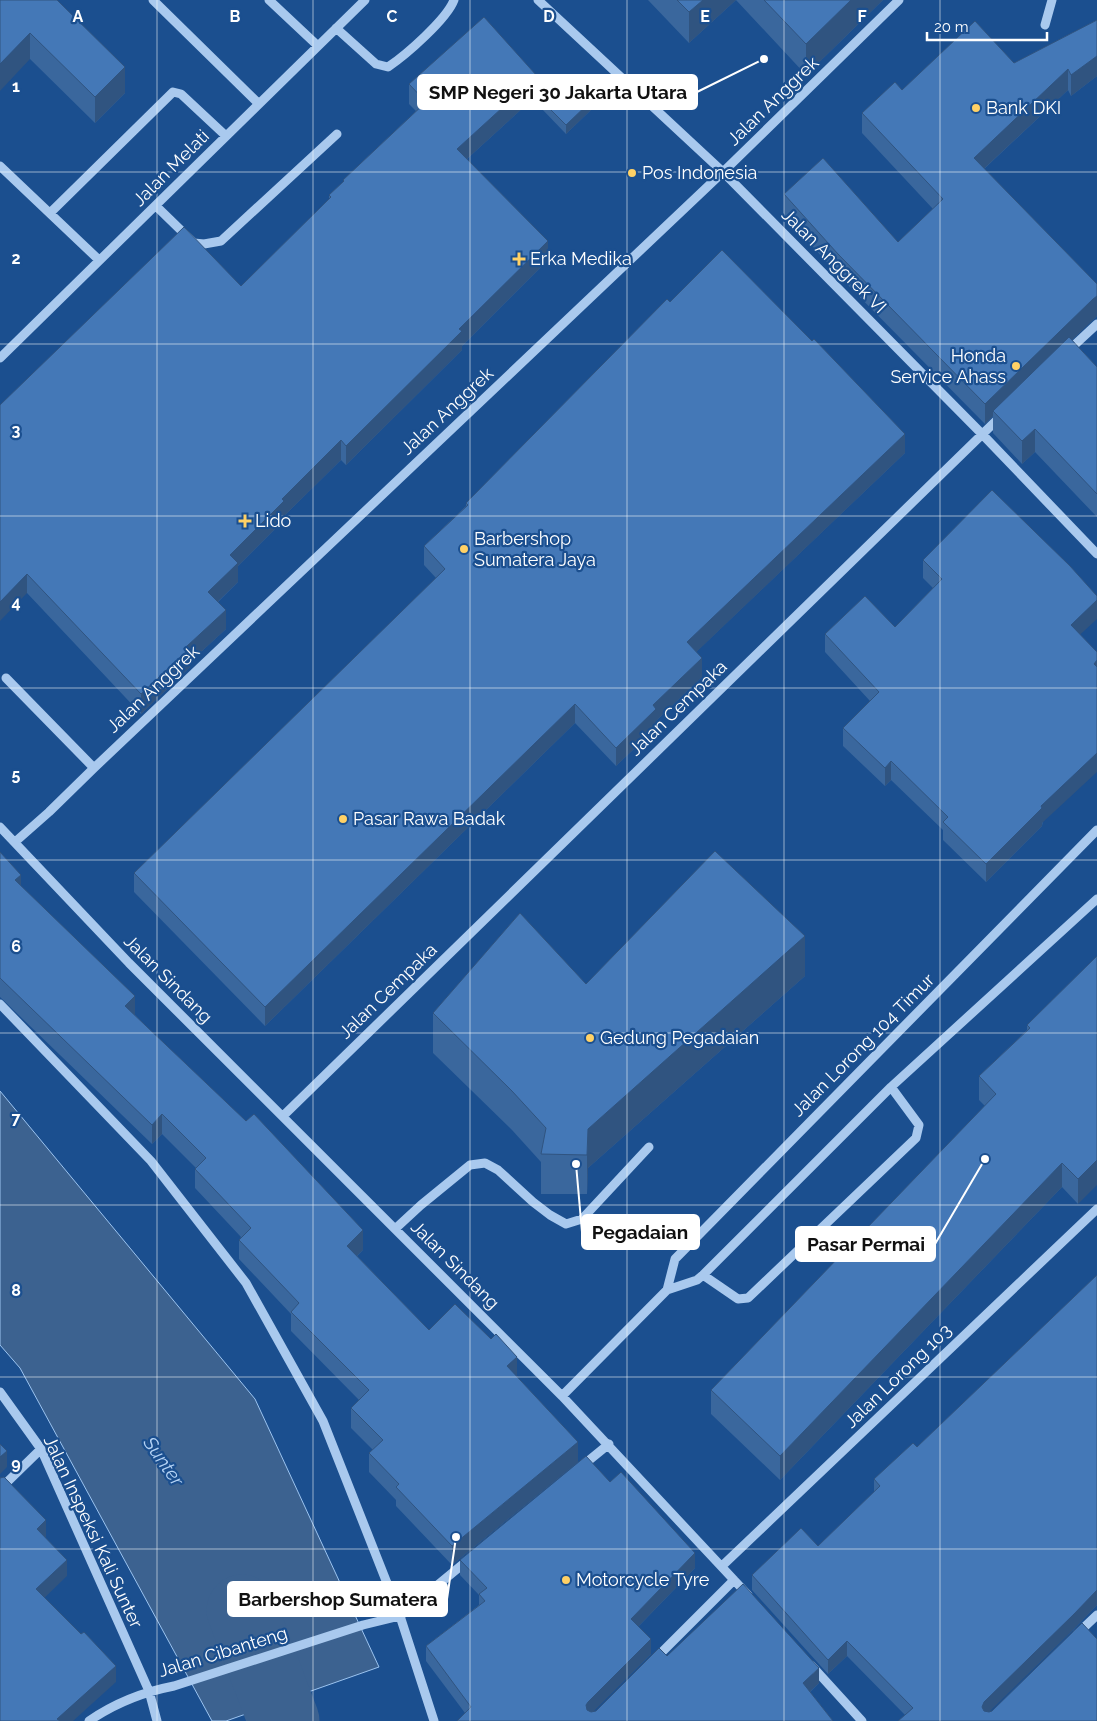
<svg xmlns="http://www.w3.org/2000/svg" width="1097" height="1721" font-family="Raleway,sans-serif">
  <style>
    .water { fill: #3c6290; stroke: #9cc4f0 }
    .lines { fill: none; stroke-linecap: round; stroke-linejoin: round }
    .river { stroke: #3c6290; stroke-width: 71 }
    .minor { stroke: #a9c9ee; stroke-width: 9 }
    .wall { fill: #3a679d }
    .shaded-wall { fill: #305480 }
    .building { fill: #4478b7; stroke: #305480 }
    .grid { fill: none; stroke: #fff; stroke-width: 1; stroke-opacity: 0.55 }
    .poi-dot { fill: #ffd166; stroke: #1b4f8f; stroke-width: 2 }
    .labels { text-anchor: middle; stroke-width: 4.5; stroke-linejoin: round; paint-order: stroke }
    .street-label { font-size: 18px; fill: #fff; stroke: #1b4f8f }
    .poi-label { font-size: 18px; fill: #fff; stroke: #1b4f8f; text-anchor: start }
    .water-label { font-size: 19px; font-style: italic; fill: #b5d3f5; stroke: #1b4f8f }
    .grid-label { font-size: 16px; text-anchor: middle; font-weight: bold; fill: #fff; stroke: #1b4f8f; stroke-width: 4.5; stroke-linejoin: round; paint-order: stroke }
    .leader { fill: none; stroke: #fff; stroke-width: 2 }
    .callout-dot { fill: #fff; stroke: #1b4f8f; stroke-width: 2 }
    .callout { fill: #fff; stroke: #fff; stroke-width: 2 }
    .callout-label { font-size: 19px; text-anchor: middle; font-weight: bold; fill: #111 }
  </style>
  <rect width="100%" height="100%" fill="#1b4f8f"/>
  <path class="water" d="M 0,1091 L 255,1399 L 379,1667 L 226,1721 L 212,1721 L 20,1368 L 0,1345 Z"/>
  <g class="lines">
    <path class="river" d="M 242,1610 L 284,1721"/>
    <path class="minor" d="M 153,0 L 259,104
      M 269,0 L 318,46
      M 538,0 L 723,172 L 982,434 L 1097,554
      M 1045,25 L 1052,0
      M 336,28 L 376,64 L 388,67 C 406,55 447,19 454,0
      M 0,166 L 99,260
      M 156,206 L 194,243 L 204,244 L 221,241 L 337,134
      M 50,213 L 173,92 L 181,94 L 226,136
      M 1068,351 L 1097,324
      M 0,358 L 365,0
      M 6,678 L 94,768
      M 0,827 L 129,963 L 562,1396 L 748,1595
      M 15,842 L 49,812 L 94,768 L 723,172 L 899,0
      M 0,1004 L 151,1161 L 246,1283 L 323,1421 L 400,1616 L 434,1721
      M 283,1116 L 1001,416
      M 395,1229 L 421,1205 L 470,1165 L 485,1163 L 498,1170 L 533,1202 L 550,1215 L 566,1224 L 582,1219 L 649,1147
      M 703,1275 L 738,1299 L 748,1298 L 916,1138 L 919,1125 L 891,1087
      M 667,1290 L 675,1259 L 1097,830
      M 0,1392 L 41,1449 L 149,1691 L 157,1721
      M 562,1396 L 667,1290 L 697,1280 L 703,1275 L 891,1087 L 1097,899
      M 582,1466 L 609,1444
      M 0,1489 L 41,1449
      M 722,1566 L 1097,1209
      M 1077,1634 L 1097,1615
      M 655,1659 L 734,1580
      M 811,1665 L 862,1721
      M 89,1721 C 115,1703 143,1692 174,1686 L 363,1625 L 400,1616 L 468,1560"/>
  </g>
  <path class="wall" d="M 0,0 L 125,93 L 95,123 L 30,59 Z
    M 648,0 L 883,0 L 806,75 L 736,0 L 689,43 Z
    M 1097,20 L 1097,76 L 1071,96 L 1068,90 L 984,169 L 1097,284 L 1097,316 L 1072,340 L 1097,367 L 1097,517 L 1035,452 L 1022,464 L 993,433 L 993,416 L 985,424 L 838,275 L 784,214 L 784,194 L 898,242 L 933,209 L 862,133 L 862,113 L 902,90 L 1014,63 Z
    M 409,84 L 537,95 L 467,159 L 548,260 L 462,346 L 462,350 L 346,465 L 341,460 L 284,516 L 284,520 L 238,566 L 238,582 L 218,602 L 226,629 L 190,662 L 190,667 L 141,714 L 27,593 L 0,405 L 241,286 L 329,199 L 329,195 L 343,182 L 343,180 L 416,111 L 409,104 Z
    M 541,100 L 591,110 L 566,134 L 541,108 Z
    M 670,302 L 905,453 L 696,652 L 702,677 L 656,721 L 656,728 L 616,766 L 575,723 L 265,1026 L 134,892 L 134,873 L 436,578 L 424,565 L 424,546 L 466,506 L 466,503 Z
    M 923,560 L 1080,635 L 1042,826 L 986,882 L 943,840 L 943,830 L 891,780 L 885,786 L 843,746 L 843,728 L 870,701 L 825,652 L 825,634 L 895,627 L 933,588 L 923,578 Z
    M 0,852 L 21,887 L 135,1015 L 363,1250 L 357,1256 L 429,1330 L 517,1376 L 578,1462 L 452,1565 L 396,1506 L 396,1500 L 369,1472 L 369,1453 L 373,1450 L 351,1428 L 351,1408 L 359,1400 L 291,1331 L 291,1314 L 239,1259 L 239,1240 L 241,1237 L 195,1188 L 195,1169 L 196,1168 L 162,1134 L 152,1144 L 0,997 Z
    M 1097,956 L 1078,1204 L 1062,1187 L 780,1480 L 711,1414 L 711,1390 L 985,1106 L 979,1100 L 979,1076 L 1027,1030 L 1027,1025 Z
    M 805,976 L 588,1168 L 587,1194 L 541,1194 L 541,1162 L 512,1130 L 433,1053 L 433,1013 L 586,984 Z
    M 1097,1275 L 1097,1605 L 1074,1629 L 988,1712 L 1097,1721 L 905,1715 L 847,1656 L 828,1674 L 752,1590 L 752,1575 L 818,1546 L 874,1492 L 874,1479 L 917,1447 Z
    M 610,1482 L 695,1568 L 638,1627 L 651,1654 L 592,1712 L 596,1711 L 667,1656 L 819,1683 L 810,1692 L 833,1721 L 465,1713 L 426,1661 L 426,1646 L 479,1605 L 479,1595 L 460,1575 L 460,1560 Z"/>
  <path class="shaded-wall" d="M 703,0 L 736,0 L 689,43 L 689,12 Z
    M 851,0 L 883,0 L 806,75 L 806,44 Z
    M 30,33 L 30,59 L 0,91 L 0,64 Z
    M 1097,56 L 1097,76 L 1071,96 L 1071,75 Z
    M 125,67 L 125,93 L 95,123 L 95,97 Z
    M 1068,69 L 1068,90 L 974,178 L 974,158 Z
    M 537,76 L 537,95 L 457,168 L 457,149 Z
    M 591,101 L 591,110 L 566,134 L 566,125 Z
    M 548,241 L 548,260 L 462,346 L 462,350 L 346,465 L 346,446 L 459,329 Z
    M 1097,296 L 1097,316 L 1093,320 L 996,413 L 993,411 L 993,416 L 985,424 L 985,404 L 1093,299 Z
    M 1035,429 L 1035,452 L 1022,464 L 1022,441 Z
    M 905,434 L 905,453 L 687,661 L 687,642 Z
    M 341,440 L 341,460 L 284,516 L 284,520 L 238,566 L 238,582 L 208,611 L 208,592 L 230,555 L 282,499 Z
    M 27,574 L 27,593 L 0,621 L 0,602 Z
    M 1097,600 L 1097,619 L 1071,643 L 1071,625 Z
    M 226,610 L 226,629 L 190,662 L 190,667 L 141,714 L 141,694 L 187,646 Z
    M 702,658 L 702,677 L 656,721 L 656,728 L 616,766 L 616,748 L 653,705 Z
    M 1097,660 L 1097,679 L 1094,664 Z
    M 575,704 L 575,723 L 265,1026 L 265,1007 Z
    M 1097,753 L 1097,772 L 1042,823 L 1042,826 L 986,882 L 986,864 L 1041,806 Z
    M 891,761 L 891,780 L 885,786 L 885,768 Z
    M 21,875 L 21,894 L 15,880 Z
    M 805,936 L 805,976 L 588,1168 L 587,1194 L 587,1155 L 588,1129 Z
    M 135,996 L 135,1016 L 125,1006 Z
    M 162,1114 L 162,1134 L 152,1144 L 152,1125 Z
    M 1097,1160 L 1097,1185 L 1078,1204 L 1078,1179 Z
    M 1062,1163 L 1062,1187 L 780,1480 L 780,1456 Z
    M 363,1230 L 363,1250 L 347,1265 L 347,1246 Z
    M 517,1357 L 517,1376 L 507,1366 Z
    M 578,1442 L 578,1462 L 452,1565 L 452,1546 Z
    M 7,1451 L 7,1467 L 0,1474 L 0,1457 Z
    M 46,1520 L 46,1537 L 37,1546 L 37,1529 Z
    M 695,1553 L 695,1568 L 631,1634 L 631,1619 Z
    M 67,1560 L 67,1576 L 36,1606 L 36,1589 Z
    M 1097,1590 L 1097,1605 L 1074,1629 L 984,1717 L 982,1707 L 984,1702 Z
    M 651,1639 L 651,1654 L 588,1717 L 586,1705 L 588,1702 Z
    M 847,1641 L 847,1656 L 828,1674 L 828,1660 Z
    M 116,1666 L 116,1682 L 73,1721 L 57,1721 L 57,1719 Z
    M 819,1668 L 819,1683 L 803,1698 L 803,1683 Z"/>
  <path class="building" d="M 0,0 L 57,0 L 125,67 L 95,97 L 30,33 L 0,64 Z
    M 677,0 L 703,0 L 689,12 Z
    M 764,0 L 851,0 L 806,44 Z
    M 484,17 L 537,76 L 457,149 L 548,241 L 459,329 L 462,331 L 346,446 L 341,440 L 282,499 L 284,501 L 230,555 L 238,563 L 208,592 L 226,610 L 187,646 L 190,648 L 141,694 L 27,574 L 0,602 L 0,405 L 184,227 L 241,286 L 331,197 L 329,195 L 344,181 L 343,180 L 426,102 L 409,84 Z
    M 1097,20 L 1097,56 L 1071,75 L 1068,69 L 974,158 L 1097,284 L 1097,296 L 1093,299 L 985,404 L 838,254 L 784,194 L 823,158 L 898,242 L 943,199 L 862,113 L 895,82 L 902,90 L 975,21 L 1014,63 Z
    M 566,75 L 591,101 L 566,125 L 541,100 Z
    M 722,250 L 812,341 L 814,339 L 905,434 L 687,642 L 702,658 L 653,705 L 656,709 L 616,748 L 575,704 L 265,1007 L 134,873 L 445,569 L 424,546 L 468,505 L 466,503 L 667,299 L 670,302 Z
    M 1069,337 L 1097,367 L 1097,494 L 1035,429 L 1022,441 L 993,411 Z
    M 992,490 L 1070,566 L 1097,596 L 1097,600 L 1071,625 L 1097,652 L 1097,660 L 1094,664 L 1097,667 L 1097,753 L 1041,806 L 1042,808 L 986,864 L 943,822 L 948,817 L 891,761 L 885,768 L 843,728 L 879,692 L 825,634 L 865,596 L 895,627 L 942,579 L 923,560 Z
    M 715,851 L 805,936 L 588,1129 L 587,1155 L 541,1154 L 546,1128 L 512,1091 L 433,1013 L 520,913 L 586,984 Z
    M 0,852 L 21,875 L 15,880 L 135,996 L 125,1006 L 246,1121 L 254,1114 L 363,1230 L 347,1246 L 429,1330 L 455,1304 L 491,1339 L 496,1334 L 517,1357 L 507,1366 L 578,1442 L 452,1546 L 396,1487 L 399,1484 L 369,1453 L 383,1440 L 351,1408 L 369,1390 L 291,1312 L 299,1303 L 239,1240 L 251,1228 L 195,1169 L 206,1158 L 162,1114 L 152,1125 L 0,978 Z
    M 1097,956 L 1097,1160 L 1078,1179 L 1062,1163 L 780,1456 L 711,1390 L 996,1094 L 979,1076 L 1030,1028 L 1027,1025 Z
    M 1097,1275 L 1097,1590 L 1074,1614 L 984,1702 L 982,1707 L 984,1711 L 989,1712 L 992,1711 L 1082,1623 L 1097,1639 L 1097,1721 L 898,1721 L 913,1708 L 847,1641 L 828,1660 L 752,1575 L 801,1528 L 818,1546 L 880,1486 L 874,1479 L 913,1443 L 917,1447 Z
    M 0,1444 L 7,1451 L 0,1457 Z
    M 586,1456 L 610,1482 L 621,1472 L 695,1553 L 631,1619 L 651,1639 L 588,1702 L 586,1705 L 587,1710 L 591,1712 L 596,1711 L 659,1648 L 667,1656 L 743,1584 L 819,1668 L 803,1683 L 833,1721 L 457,1721 L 471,1707 L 426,1646 L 485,1601 L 479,1594 L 487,1588 L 460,1560 Z
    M 4,1477 L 46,1520 L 37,1529 L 67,1560 L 36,1589 L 81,1634 L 84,1632 L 116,1666 L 57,1719 L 60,1721 L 0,1721 L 0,1478 Z"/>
  <path class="grid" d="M 157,0 L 157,1721M 313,0 L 313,1721M 470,0 L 470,1721M 627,0 L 627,1721M 784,0 L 784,1721M 940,0 L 940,1721M 0,172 L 1097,172M 0,344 L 1097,344M 0,516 L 1097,516M 0,688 L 1097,688M 0,860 L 1097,860M 0,1033 L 1097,1033M 0,1205 L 1097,1205M 0,1377 L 1097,1377M 0,1549 L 1097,1549"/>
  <g class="poi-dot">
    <circle cx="976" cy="108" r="5"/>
    <circle cx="632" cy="173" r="5"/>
    <path d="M516.5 251.5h5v5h5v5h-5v5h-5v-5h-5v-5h5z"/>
    <circle cx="1016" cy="366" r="5"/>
    <path d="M242.5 513.5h5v5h5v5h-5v5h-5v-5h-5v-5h5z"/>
    <circle cx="464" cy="549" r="5"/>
    <circle cx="343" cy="819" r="5"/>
    <circle cx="590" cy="1038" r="5"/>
    <circle cx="566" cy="1580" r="5"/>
  </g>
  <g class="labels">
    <g class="street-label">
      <text transform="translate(773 101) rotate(-44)" y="6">Jalan Anggrek</text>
      <text transform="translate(171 168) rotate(-45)" y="6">Jalan Melati</text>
      <text transform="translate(834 261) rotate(45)" y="6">Jalan Anggrek VI</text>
      <text transform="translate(447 411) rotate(-43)" y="6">Jalan Anggrek</text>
      <text transform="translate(153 689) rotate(-43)" y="6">Jalan Anggrek</text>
      <text transform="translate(678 708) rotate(-44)" y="6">Jalan Cempaka</text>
      <text transform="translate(168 979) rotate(45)" y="6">Jalan Sindang</text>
      <text transform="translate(388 991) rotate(-44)" y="6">Jalan Cempaka</text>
      <text transform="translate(863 1045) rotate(-45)" y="6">Jalan Lorong 104 Timur</text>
      <text transform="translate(455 1265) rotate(45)" y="6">Jalan Sindang</text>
      <text transform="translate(898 1376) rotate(-44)" y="6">Jalan Lorong 103</text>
      <text transform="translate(93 1532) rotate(65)" y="6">Jalan Inspeksi Kali Sunter</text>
      <text transform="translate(223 1652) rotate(-17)" y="6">Jalan Cibanteng</text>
    </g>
    <g class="poi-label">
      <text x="986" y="114">Bank DKI</text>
      <text x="642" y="179">Pos Indonesia</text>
      <text x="530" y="265">Erka Medika</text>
      <text x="1006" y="362" text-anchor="end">Honda<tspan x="1006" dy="21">Service Ahass</tspan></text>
      <text x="255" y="527">Lido</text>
      <text x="474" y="545">Barbershop<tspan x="474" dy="21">Sumatera Jaya</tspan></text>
      <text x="353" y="825">Pasar Rawa Badak</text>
      <text x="600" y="1044">Gedung Pegadaian</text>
      <text x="576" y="1586">Motorcycle Tyre</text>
    </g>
    <g class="water-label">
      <text transform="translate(164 1461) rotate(55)" y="7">Sunter</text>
    </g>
  </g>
  <g class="grid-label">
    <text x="78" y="22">A</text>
    <text x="235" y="22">B</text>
    <text x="392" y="22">C</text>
    <text x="549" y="22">D</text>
    <text x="705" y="22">E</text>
    <text x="862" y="22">F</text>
    <text x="16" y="92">1</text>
    <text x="16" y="264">2</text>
    <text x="16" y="436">3</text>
    <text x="16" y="608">4</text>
    <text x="16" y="780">5</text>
    <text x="16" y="952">6</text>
    <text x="16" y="1124">7</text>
    <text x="16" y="1296">8</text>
    <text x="16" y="1469">9</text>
  </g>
  <path class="leader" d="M764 59L697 92M576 1164L582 1232M985 1159L935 1244M456 1537L447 1599"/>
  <g class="callout-dot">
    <circle cx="764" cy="59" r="5"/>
    <circle cx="576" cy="1164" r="5"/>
    <circle cx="985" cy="1159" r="5"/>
    <circle cx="456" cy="1537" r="5"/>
  </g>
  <g class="callout">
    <rect x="418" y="75" width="279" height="34" rx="5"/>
    <rect x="582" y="1215" width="117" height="34" rx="5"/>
    <rect x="796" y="1227" width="139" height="34" rx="5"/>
    <rect x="228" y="1582" width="219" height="34" rx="5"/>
  </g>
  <g class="callout-label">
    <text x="558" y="99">SMP Negeri 30 Jakarta Utara</text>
    <text x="640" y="1239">Pegadaian</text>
    <text x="866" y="1251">Pasar Permai</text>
    <text x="338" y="1606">Barbershop Sumatera</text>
  </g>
  <path d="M927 32v8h120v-8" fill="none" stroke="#ffffff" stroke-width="2.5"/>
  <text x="934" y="32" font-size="15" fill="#ffffff" stroke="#1b4f8f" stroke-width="4" paint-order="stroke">20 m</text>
</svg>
